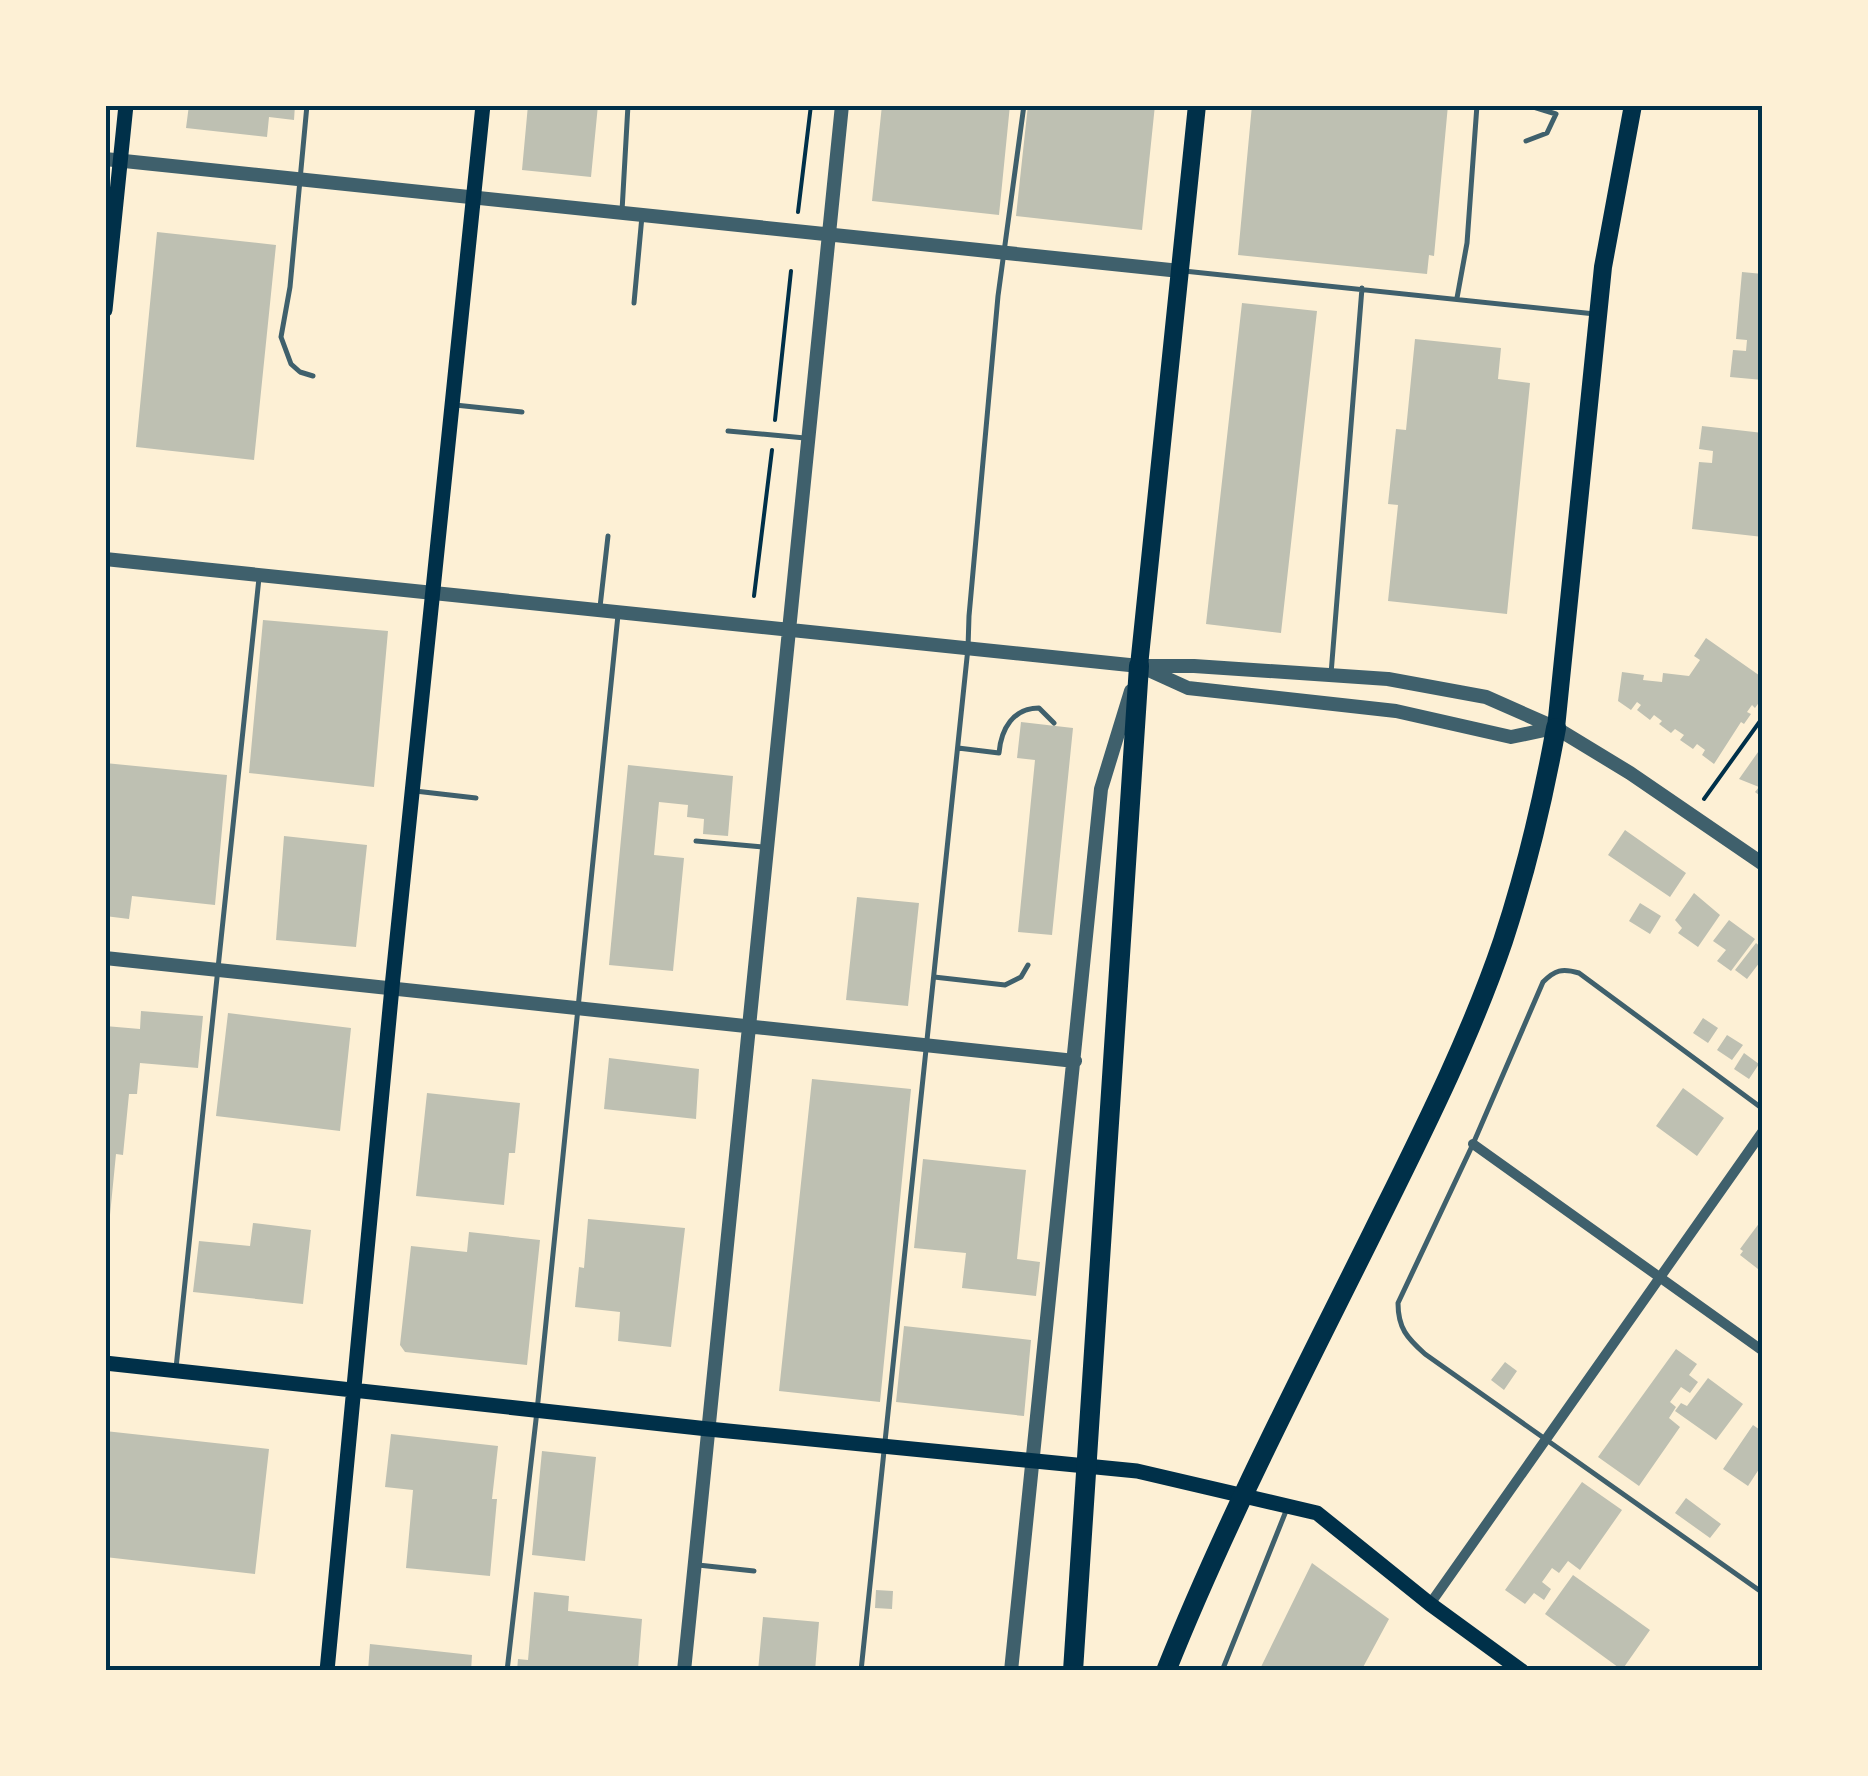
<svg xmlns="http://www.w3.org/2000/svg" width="1868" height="1776" font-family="'Open Sans',sans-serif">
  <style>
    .building { fill: #bec0b2 }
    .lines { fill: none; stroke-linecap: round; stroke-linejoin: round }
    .path { stroke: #003049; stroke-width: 4 }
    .service { stroke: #3f606c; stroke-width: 5 }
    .minor { stroke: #3f606c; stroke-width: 10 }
    .tertiary { stroke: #3f606c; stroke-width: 14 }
    .secondary { stroke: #003049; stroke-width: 15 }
    .primary { stroke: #003049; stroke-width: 18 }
    .motorway { stroke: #003049; stroke-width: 20 }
    .neatline { fill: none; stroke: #003049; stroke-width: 4 }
  </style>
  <rect width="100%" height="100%" fill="#fdf0d5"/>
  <path class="building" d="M 189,105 L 295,105 L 294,120 L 269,117 L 267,137 L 186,128 Z
    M 528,105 L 598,105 L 591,177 L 522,170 Z
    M 882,105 L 1010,105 L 999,215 L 872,201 Z
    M 1028,105 L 1155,105 L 1142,230 L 1016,216 Z
    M 1252,105 L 1448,105 L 1434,256 L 1429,255 L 1427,274 L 1238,255 Z
    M 157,232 L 276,245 L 254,460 L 136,447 Z
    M 1742,272 L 1763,274 L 1763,380 L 1730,377 L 1733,350 L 1746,351 L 1747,340 L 1736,339 Z
    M 1242,303 L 1317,311 L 1281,633 L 1206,624 Z
    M 1415,339 L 1501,348 L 1498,379 L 1530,383 L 1507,614 L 1388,601 L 1398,505 L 1388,504 L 1396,429 L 1406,430 Z
    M 1702,426 L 1763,433 L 1763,537 L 1692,529 L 1699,462 L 1712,463 L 1713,451 L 1699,449 Z
    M 263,620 L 388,631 L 374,787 L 249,773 Z
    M 1706,638 L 1763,678 L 1763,697 L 1755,708 L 1752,705 L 1747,712 L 1751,714 L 1744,724 L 1741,722 L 1714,764 L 1702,755 L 1705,750 L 1697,744 L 1693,749 L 1680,740 L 1684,735 L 1675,729 L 1671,733 L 1659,724 L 1662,721 L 1654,715 L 1650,720 L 1637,710 L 1641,705 L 1637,702 L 1631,710 L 1618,701 L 1622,672 L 1644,675 L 1643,680 L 1662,682 L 1663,673 L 1689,676 L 1700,660 L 1694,656 Z
    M 1021,722 L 1073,728 L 1052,935 L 1018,932 L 1035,760 L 1017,758 Z
    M 1763,745 L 1763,798 L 1755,792 L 1759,787 L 1739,779 Z
    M 105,763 L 227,775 L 215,905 L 132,896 L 129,919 L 105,916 Z
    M 628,765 L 733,776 L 728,836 L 703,834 L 704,819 L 687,817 L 688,805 L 659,802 L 654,855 L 684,858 L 673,971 L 609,965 Z
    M 1625,830 L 1686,873 L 1670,897 L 1608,855 Z
    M 284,836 L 367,845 L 356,947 L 276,940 Z
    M 1694,893 L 1720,915 L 1698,947 L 1678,933 L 1682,928 L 1675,920 Z
    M 857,897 L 919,903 L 908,1006 L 846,1000 Z
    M 1640,903 L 1661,916 L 1650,934 L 1629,921 Z
    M 1729,920 L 1755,939 L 1731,971 L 1717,961 L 1726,950 L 1713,941 Z
    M 1756,943 L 1763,949 L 1763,958 L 1747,979 L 1735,970 Z
    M 141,1011 L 203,1016 L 198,1068 L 140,1063 L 137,1094 L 129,1094 L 123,1155 L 116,1154 L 110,1215 L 105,1215 L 105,1026 L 140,1029 Z
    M 228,1013 L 351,1028 L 340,1131 L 216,1116 Z
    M 1703,1018 L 1718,1028 L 1708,1043 L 1693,1033 Z
    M 1727,1035 L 1743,1045 L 1732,1060 L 1717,1050 Z
    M 1744,1053 L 1759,1064 L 1749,1079 L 1734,1069 Z
    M 609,1058 L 699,1069 L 696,1119 L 604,1109 Z
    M 812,1079 L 911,1089 L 880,1402 L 779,1391 Z
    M 1683,1088 L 1724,1118 L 1697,1156 L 1656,1126 Z
    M 427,1093 L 520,1103 L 515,1153 L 509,1153 L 504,1205 L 416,1196 Z
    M 923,1159 L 1026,1170 L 1017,1259 L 1040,1262 L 1036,1296 L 962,1288 L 966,1253 L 914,1248 Z
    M 1763,1218 L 1763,1266 L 1758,1269 L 1740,1255 L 1743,1251 L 1740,1249 Z
    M 588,1219 L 685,1228 L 671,1347 L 618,1341 L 620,1312 L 575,1307 L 579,1267 L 584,1268 Z
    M 253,1223 L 311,1230 L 303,1304 L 193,1292 L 199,1241 L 250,1246 Z
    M 469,1232 L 540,1240 L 527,1365 L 405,1352 L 400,1345 L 411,1246 L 467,1252 Z
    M 904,1326 L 1031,1340 L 1024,1416 L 896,1402 Z
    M 1676,1349 L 1697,1364 L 1689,1375 L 1698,1382 L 1690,1393 L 1681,1387 L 1670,1402 L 1676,1407 L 1669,1418 L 1680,1427 L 1639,1486 L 1598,1457 Z
    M 1505,1362 L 1517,1371 L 1504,1390 L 1491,1380 Z
    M 1708,1378 L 1743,1404 L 1716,1440 L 1675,1411 L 1681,1403 L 1687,1406 Z
    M 1753,1425 L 1763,1432 L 1763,1463 L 1748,1486 L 1723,1469 Z
    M 105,1431 L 269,1449 L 255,1574 L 105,1557 Z
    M 391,1434 L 498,1446 L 492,1499 L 497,1499 L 490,1576 L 406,1568 L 413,1490 L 385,1487 Z
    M 542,1451 L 596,1457 L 585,1561 L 532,1555 Z
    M 1582,1482 L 1622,1510 L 1580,1570 L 1568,1561 L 1559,1573 L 1552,1568 L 1542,1582 L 1551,1589 L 1544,1600 L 1534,1593 L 1525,1604 L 1505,1590 Z
    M 1686,1498 L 1721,1524 L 1710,1538 L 1675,1513 Z
    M 1312,1563 L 1389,1619 L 1361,1671 L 1259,1671 Z
    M 1573,1575 L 1650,1630 L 1622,1670 L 1545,1614 Z
    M 876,1590 L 893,1591 L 892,1609 L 875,1608 Z
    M 534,1592 L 569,1596 L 568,1611 L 642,1619 L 638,1669 L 517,1671 L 518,1659 L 528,1660 Z
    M 763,1617 L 819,1622 L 815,1671 L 758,1671 Z
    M 370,1644 L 472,1655 L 471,1671 L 368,1671 Z"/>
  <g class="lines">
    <path class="path" d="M 798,212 L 811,105
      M 775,420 L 791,271
      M 754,596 L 772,450
      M 1704,799 L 1763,717"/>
    <path class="service" d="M 307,105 L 290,287 L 281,337 L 291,364 L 300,372 L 313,376
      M 1526,141 L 1547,133 L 1556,114 L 1527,105
      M 622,211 L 628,105
      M 1184,271 L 1595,314
      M 1457,298 L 1467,243 L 1477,105
      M 634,303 L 642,216
      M 455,405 L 522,412
      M 728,431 L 805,438
      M 600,607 L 608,536
      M 1331,674 L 1362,288
      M 958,748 L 999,753 C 1001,729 1013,708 1039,708 L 1054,723
      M 415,791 L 476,798
      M 696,841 L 763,847
      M 934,977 L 1005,985 L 1021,977 L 1028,965
      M 1763,1109 L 1579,973 C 1562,968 1555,970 1543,982 L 1473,1144 L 1398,1303 C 1398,1328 1407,1338 1425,1354 L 1763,1593
      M 176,1368 L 259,578
      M 698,1565 L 754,1571
      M 507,1671 L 537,1411 L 618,615
      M 861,1671 L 968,648 L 969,616 L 998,296 L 1024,105
      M 1222,1671 L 1286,1511"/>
    <path class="minor" d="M 1473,1144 L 1763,1351
      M 1430,1604 L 1763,1131"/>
    <path class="tertiary" d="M 105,159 L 1180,271
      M 105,559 L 1139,666 L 1194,666 L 1388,679 L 1486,697 L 1556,728 L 1630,773 L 1763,864
      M 1144,668 L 1188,688 L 1396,711 L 1511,737 L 1554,728
      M 105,958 L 1075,1061
      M 684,1671 L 842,105
      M 1011,1671 L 1101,789 L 1131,691"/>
    <path class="secondary" d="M 105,310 L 126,105
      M 105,1363 L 708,1429 L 1137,1471 L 1317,1513 L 1430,1604 L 1522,1671
      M 327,1671 L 392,987 L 483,105"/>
    <path class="primary" d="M 1139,666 L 1197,105
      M 1556,728 L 1603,267 L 1633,105"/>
    <path class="motorway" d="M 1073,1671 L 1139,666
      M 1166,1671 C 1226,1521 1301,1377 1373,1232 C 1420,1137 1469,1041 1503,941 C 1526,871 1543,800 1556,728"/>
  </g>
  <rect width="1868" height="1776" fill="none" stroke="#fdf0d5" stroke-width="215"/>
  <rect x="108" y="108" width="1652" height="1560" class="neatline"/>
</svg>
